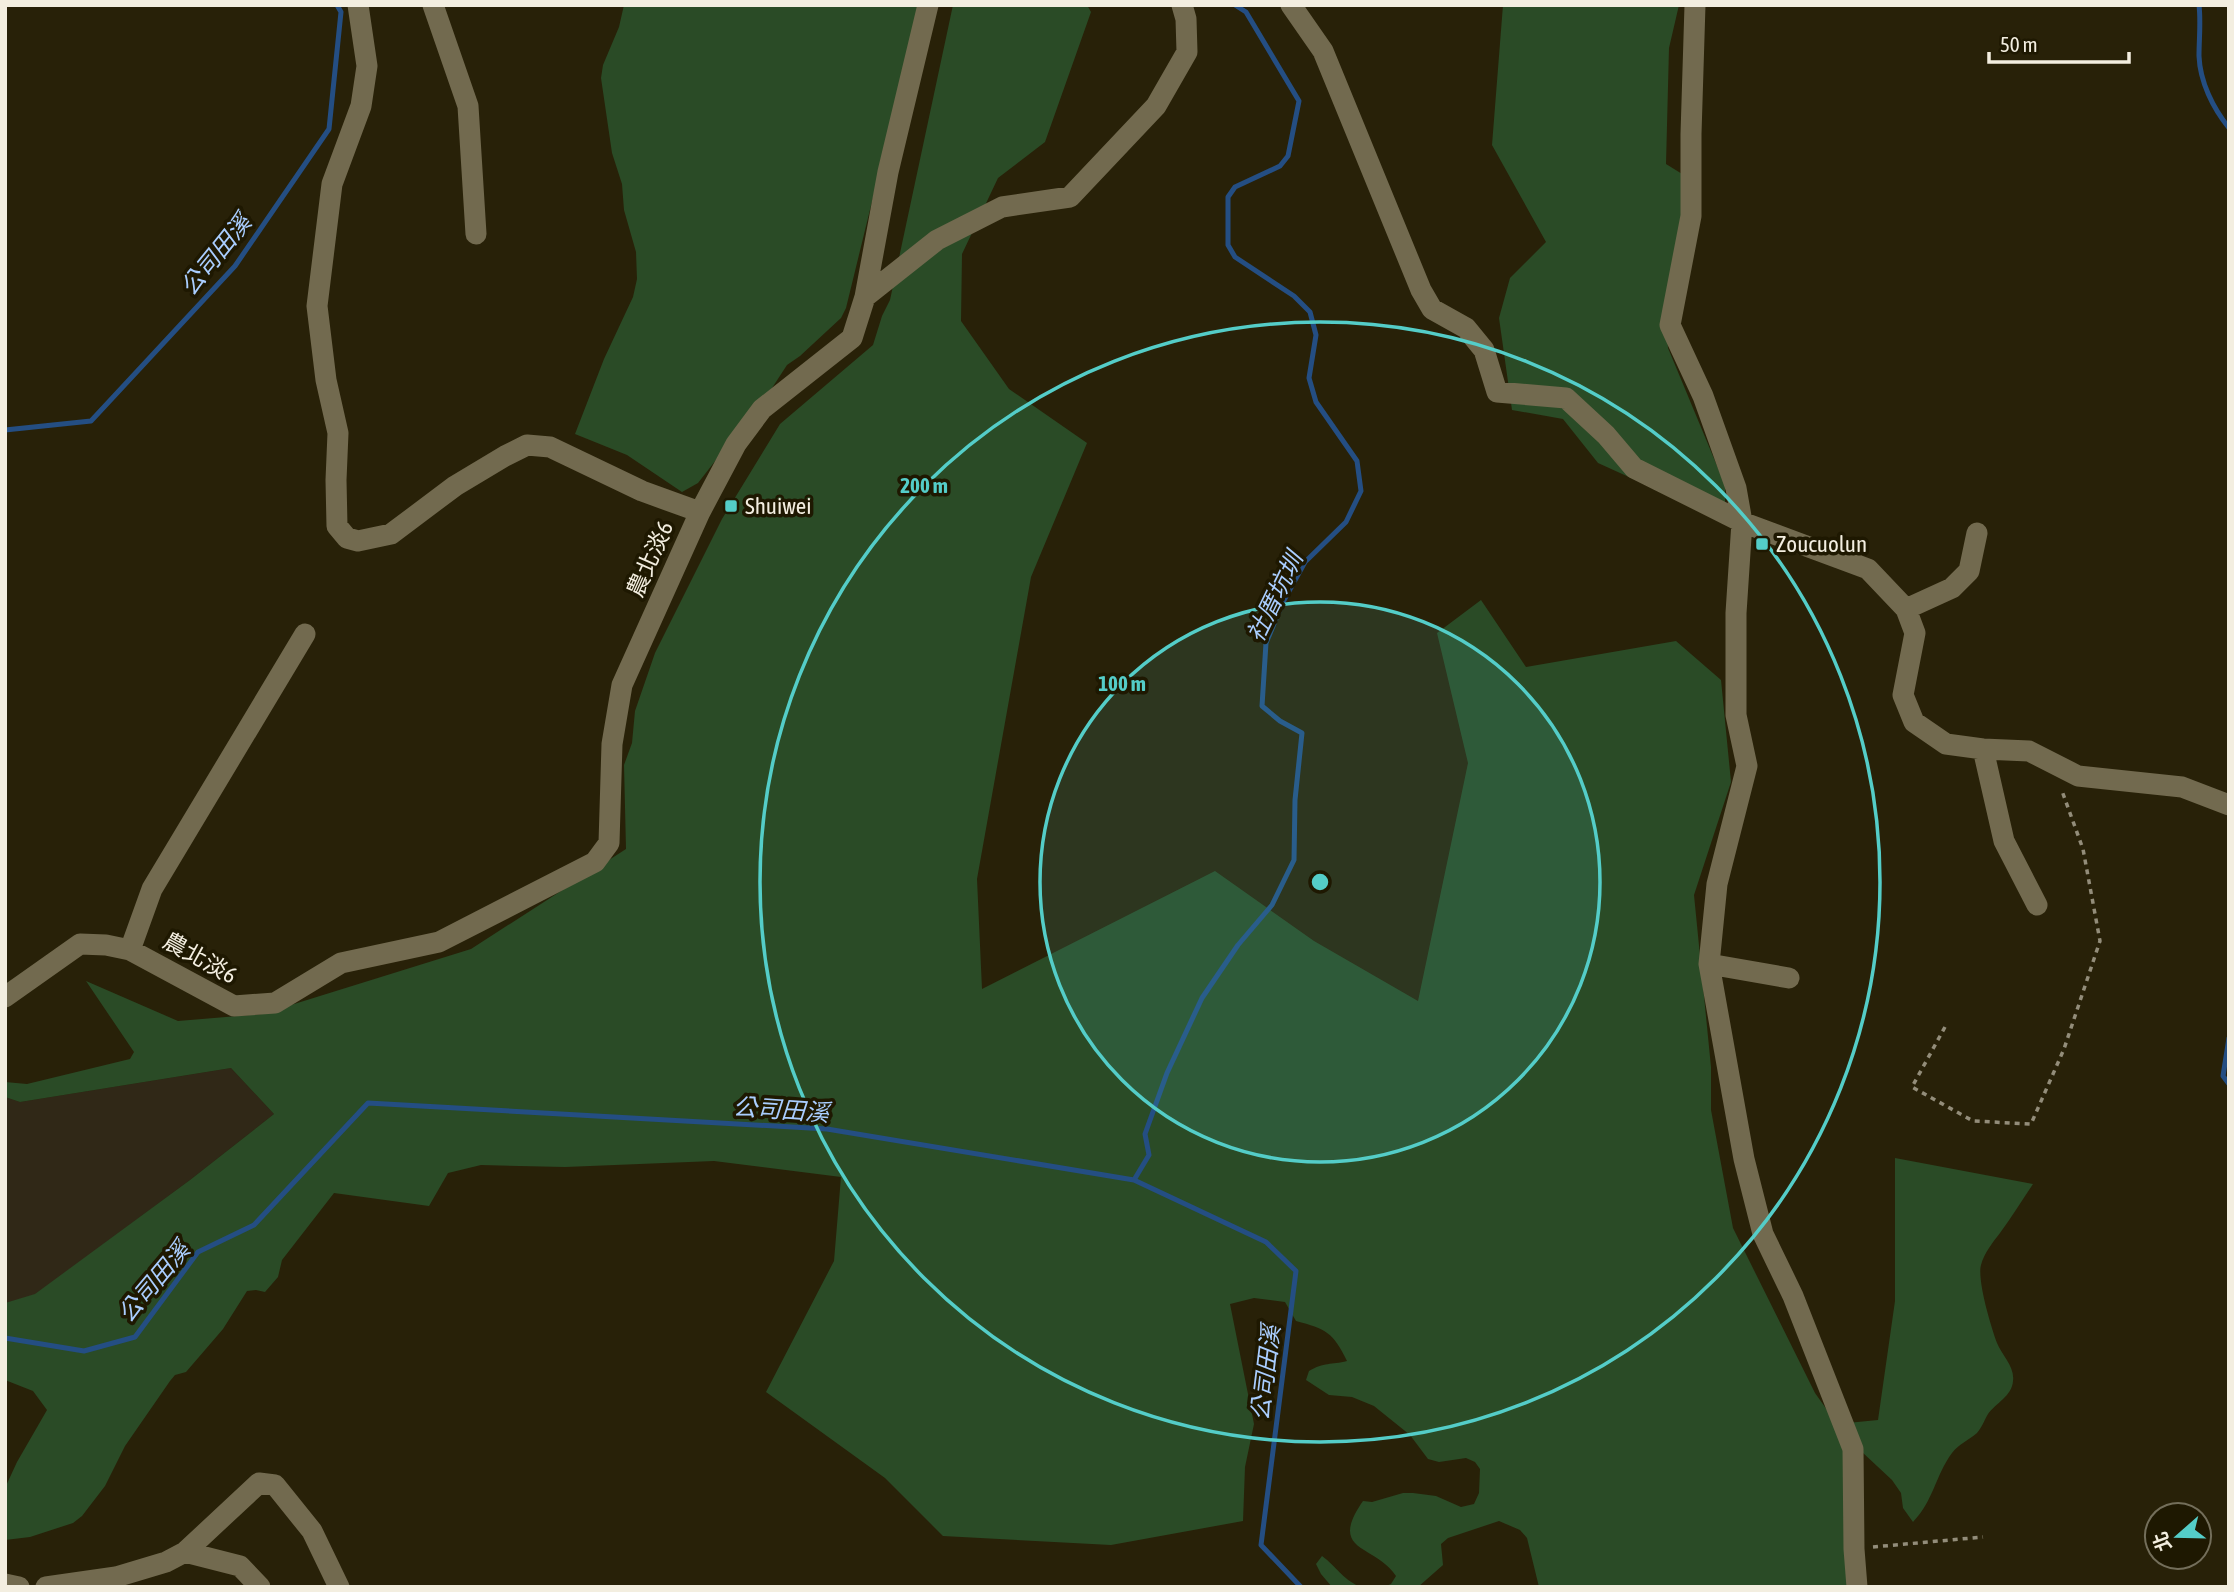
<svg xmlns="http://www.w3.org/2000/svg" width="2234" height="1592" font-family="'Asap Condensed','Noto Sans TC',sans-serif">
  <style>
    .industrial { fill: #302817 }
    .green { fill: #2a4b26 }
    .lines { fill: none; stroke-linecap: round; stroke-linejoin: round }
    .stream { stroke: #244e83; stroke-width: 5 }
    .path { stroke: #938d7a; stroke-width: 3.5; stroke-dasharray: 5 5; stroke-linecap: butt }
    .minor { stroke: #726a4f; stroke-width: 21 }
    .ring { fill: none; stroke: #54cdc8; stroke-width: 3.5 }
    .poi-dot { fill: #54cdc8; stroke: #1e1801; stroke-width: 2.5 }
    .labels { text-anchor: middle; stroke-width: 7; stroke-linejoin: round; paint-order: stroke }
    .poi-label { font-size: 23px; fill: #f3eee0; stroke: #1e1801; text-anchor: start }
    .street-label { font-size: 23px; fill: #f3eee0; stroke: #1e1801 }
    .water-label { font-size: 24px; font-style: italic; fill: #aaceff; stroke: #1e1801 }
    .centre { fill: #54cdc8; stroke: #1e1801; stroke-width: 3.5 }
    .ring-label { font-size: 21px; text-anchor: middle; font-weight: bold; fill: #54cdc8; stroke: #1e1801; stroke-width: 7; stroke-linejoin: round; paint-order: stroke }
  </style>
  <rect width="100%" height="100%" fill="#282108"/>
  <path class="industrial" d="M 231,1068 L 274,1114 L 190,1180 L 35,1295 L 5,1303 L 5,1097 L 20,1102 Z"/>
  <path class="green" d="M 624,5 L 920,5 L 846,308 L 841,318 L 800,356 L 787,365 L 772,388 L 698,483 L 682,492 L 627,455 L 575,434 L 604,359 L 633,297 L 637,279 L 636,252 L 624,210 L 622,184 L 612,153 L 601,78 L 603,65 L 619,27 Z
    M 953,5 L 1087,5 L 1091,12 L 1045,142 L 998,178 L 962,254 L 961,321 L 1009,389 L 1087,443 L 1031,577 L 977,879 L 982,989 L 1215,871 L 1314,941 L 1418,1001 L 1468,763 L 1437,633 L 1481,600 L 1526,667 L 1676,641 L 1721,680 L 1731,782 L 1694,895 L 1711,1067 L 1711,1110 L 1733,1228 L 1815,1393 L 1837,1424 L 1878,1420 L 1895,1301 L 1895,1158 L 2033,1184 C 2022,1200 2012,1217 2000,1233 C 1993,1242 1984,1253 1981,1265 C 1977,1280 1991,1327 1997,1343 C 2002,1355 2015,1367 2013,1381 C 2012,1396 1996,1403 1988,1414 C 1984,1421 1982,1427 1977,1433 C 1969,1440 1959,1444 1952,1453 C 1935,1476 1934,1500 1913,1522 L 1903,1508 L 1901,1493 L 1892,1480 L 1862,1452 L 1858,1587 L 1539,1587 L 1527,1538 L 1520,1530 L 1499,1521 L 1448,1538 L 1441,1544 L 1443,1565 L 1418,1587 L 1383,1587 L 1391,1584 L 1396,1576 C 1375,1544 1327,1553 1363,1501 L 1372,1502 L 1403,1493 L 1413,1493 L 1436,1496 L 1461,1507 L 1474,1504 L 1479,1493 L 1480,1469 L 1475,1462 L 1466,1458 L 1439,1462 L 1428,1459 L 1410,1435 L 1374,1406 L 1352,1397 L 1329,1395 L 1306,1380 L 1309,1371 C 1324,1362 1331,1365 1347,1361 C 1333,1332 1326,1329 1296,1321 L 1285,1302 L 1254,1298 L 1230,1304 L 1254,1424 L 1245,1467 L 1243,1521 L 1111,1545 L 943,1536 L 885,1478 L 766,1392 L 834,1261 L 841,1177 L 714,1161 L 565,1167 L 481,1165 L 448,1173 L 429,1206 L 334,1193 L 282,1260 L 278,1277 L 265,1292 L 256,1290 L 247,1291 L 223,1329 L 211,1343 L 186,1372 L 175,1375 L 170,1381 L 125,1446 L 105,1486 L 82,1516 L 73,1523 L 30,1537 L 5,1540 L 5,1488 L 17,1462 L 47,1410 L 33,1391 L 5,1380 L 5,1303 L 35,1294 L 190,1180 L 274,1114 L 231,1068 L 20,1102 L 5,1097 L 5,1082 L 27,1084 L 130,1059 L 134,1052 L 86,981 L 178,1021 L 262,1014 L 471,949 L 626,849 L 624,765 L 632,743 L 635,711 L 655,653 L 722,519 L 780,424 L 873,345 L 882,316 L 890,300 Z
    M 1503,5 L 1679,5 L 1669,48 L 1666,164 L 1687,177 L 1667,333 L 1668,348 L 1725,485 L 1725,503 L 1684,502 L 1598,463 L 1563,419 L 1512,410 L 1499,318 L 1510,278 L 1546,242 L 1492,145 Z
    M 1322,1556 C 1338,1568 1340,1577 1360,1587 L 1332,1587 L 1321,1574 L 1316,1564 Z"/>
  <g class="lines">
    <path class="stream" d="M 2199,5 C 2201,22 2199,39 2199,56 C 2200,82 2213,108 2229,128
      M 5,430 L 91,421 L 235,266 L 329,129 L 341,12 L 337,5
      M 2229,1038 L 2223,1076 L 2229,1084
      M 1134,1180 L 1149,1155 L 1145,1134 L 1167,1073 L 1202,998 L 1238,945 L 1272,905 L 1294,860 L 1295,800 L 1302,733 L 1280,721 L 1262,706 L 1266,643 L 1283,602 L 1305,562 L 1346,522 L 1361,491 L 1357,461 L 1316,402 L 1309,378 L 1316,335 L 1310,312 L 1294,296 L 1235,257 L 1228,245 L 1228,197 L 1235,187 L 1280,166 L 1288,156 L 1299,101 L 1246,12 L 1235,5
      M 5,1338 L 84,1351 L 135,1337 L 198,1252 L 254,1225 L 368,1103 L 827,1129 L 1134,1180 L 1266,1242 L 1296,1271 L 1261,1545 L 1301,1587"/>
    <path class="path" d="M 1945,1027 L 1912,1087 L 1973,1121 L 2031,1124 L 2064,1049 L 2100,941 L 2083,849 L 2062,791
      M 1873,1547 L 1983,1537"/>
    <path class="minor" d="M 358,5 L 367,66 L 361,106 L 332,184 L 317,306 L 326,380 L 338,433 L 336,480 L 337,526 L 347,538 L 358,541 L 391,534 L 455,486 L 505,456 L 527,445 L 550,447 L 642,491 L 700,512
      M 433,5 L 468,106 L 476,234
      M 1291,5 L 1323,51 L 1421,290 L 1432,309 L 1466,328 L 1484,350 L 1497,392 L 1566,398 L 1606,435 L 1634,468 L 1742,522 L 1868,569 L 1906,609 L 1915,633 L 1903,695 L 1914,722 L 1946,744 L 1983,749 L 2029,751 L 2078,776 L 2182,787 L 2229,805
      M 1695,5 L 1691,134 L 1691,216 L 1670,325 L 1703,396 L 1736,488 L 1742,522 L 1736,613 L 1736,715 L 1747,766 L 1717,884 L 1709,964 L 1744,1159 L 1763,1234 L 1793,1296 L 1853,1449 L 1854,1549 L 1857,1587
      M 865,297 L 888,172 L 928,5
      M 1906,609 L 1952,588 L 1969,571 L 1977,533
      M 1983,749 L 2004,841 L 2037,905
      M 130,950 L 152,889 L 305,634
      M 1709,964 L 1789,978
      M 5,997 L 80,944 L 106,945 L 130,950 L 234,1006 L 275,1003 L 341,963 L 439,942 L 595,862 L 609,843 L 612,744 L 622,685 L 700,512 L 736,444 L 762,409 L 852,338 L 865,297 L 937,240 L 1002,207 L 1070,197 L 1156,106 L 1187,52 L 1186,19 L 1182,5
      M 185,1552 L 240,1566 L 260,1587
      M 5,1584 L 19,1587
      M 46,1587 L 116,1577 L 166,1562 L 185,1552 L 259,1483 L 275,1485 L 312,1531 L 339,1587"/>
  </g>
  <circle cx="1320" cy="882" r="280" fill="#54cdc8" fill-opacity=".12"/>
  <g class="ring">
    <circle cx="1320" cy="882" r="280"/>
    <circle cx="1320" cy="882" r="560"/>
  </g>
  <g class="poi-dot">
    <rect x="724" y="499" width="14" height="14" rx="3.5"/>
    <rect x="1755" y="537" width="14" height="14" rx="3.5"/>
  </g>
  <g class="labels">
    <g class="poi-label">
      <text x="745" y="514">Shuiwei</text>
      <text x="1776" y="552">Zoucuolun</text>
    </g>
    <g class="street-label">
      <text transform="translate(650 559) rotate(-66)" y="8">農北淡6</text>
      <text transform="translate(200 958) rotate(29)" y="8">農北淡6</text>
    </g>
    <g class="water-label">
      <text transform="translate(216 255) rotate(-51)" y="8">公司田溪</text>
      <text transform="translate(1275 597) rotate(-64)" y="8">社厝坑圳</text>
      <text transform="translate(781 1110) rotate(4)" y="8">公司田溪</text>
      <text transform="translate(154 1282) rotate(-50)" y="8">公司田溪</text>
      <text transform="translate(1266 1373) rotate(-83)" y="8">公司田溪</text>
    </g>
  </g>
  <circle cx="1320" cy="882" r="10" class="centre"/>
  <g class="ring-label">
    <text x="924" y="493">200 m</text>
    <text x="1122" y="691">100 m</text>
  </g>
  <rect width="2234" height="1592" fill="none" stroke="#f3eee0" stroke-width="14"/>
  <g transform="translate(2178 1536) rotate(250)"><circle r="33" fill="#1e1801" stroke="#736e5a" stroke-width="2"/>
  <path d="M0-5L12 26L0 18L-12 26Z" fill="#54cdc8"/>
  <text y="-10" font-size="19" font-weight="bold" text-anchor="middle" fill="#f3eee0">北</text>
  </g>
  <path d="M1989 52v10h140v-10" fill="none" stroke="#f3eee0" stroke-width="3.5"/>
  <text x="2000" y="52" font-size="21" fill="#f3eee0" stroke="#1e1801" stroke-width="5" paint-order="stroke">50 m</text>
</svg>
